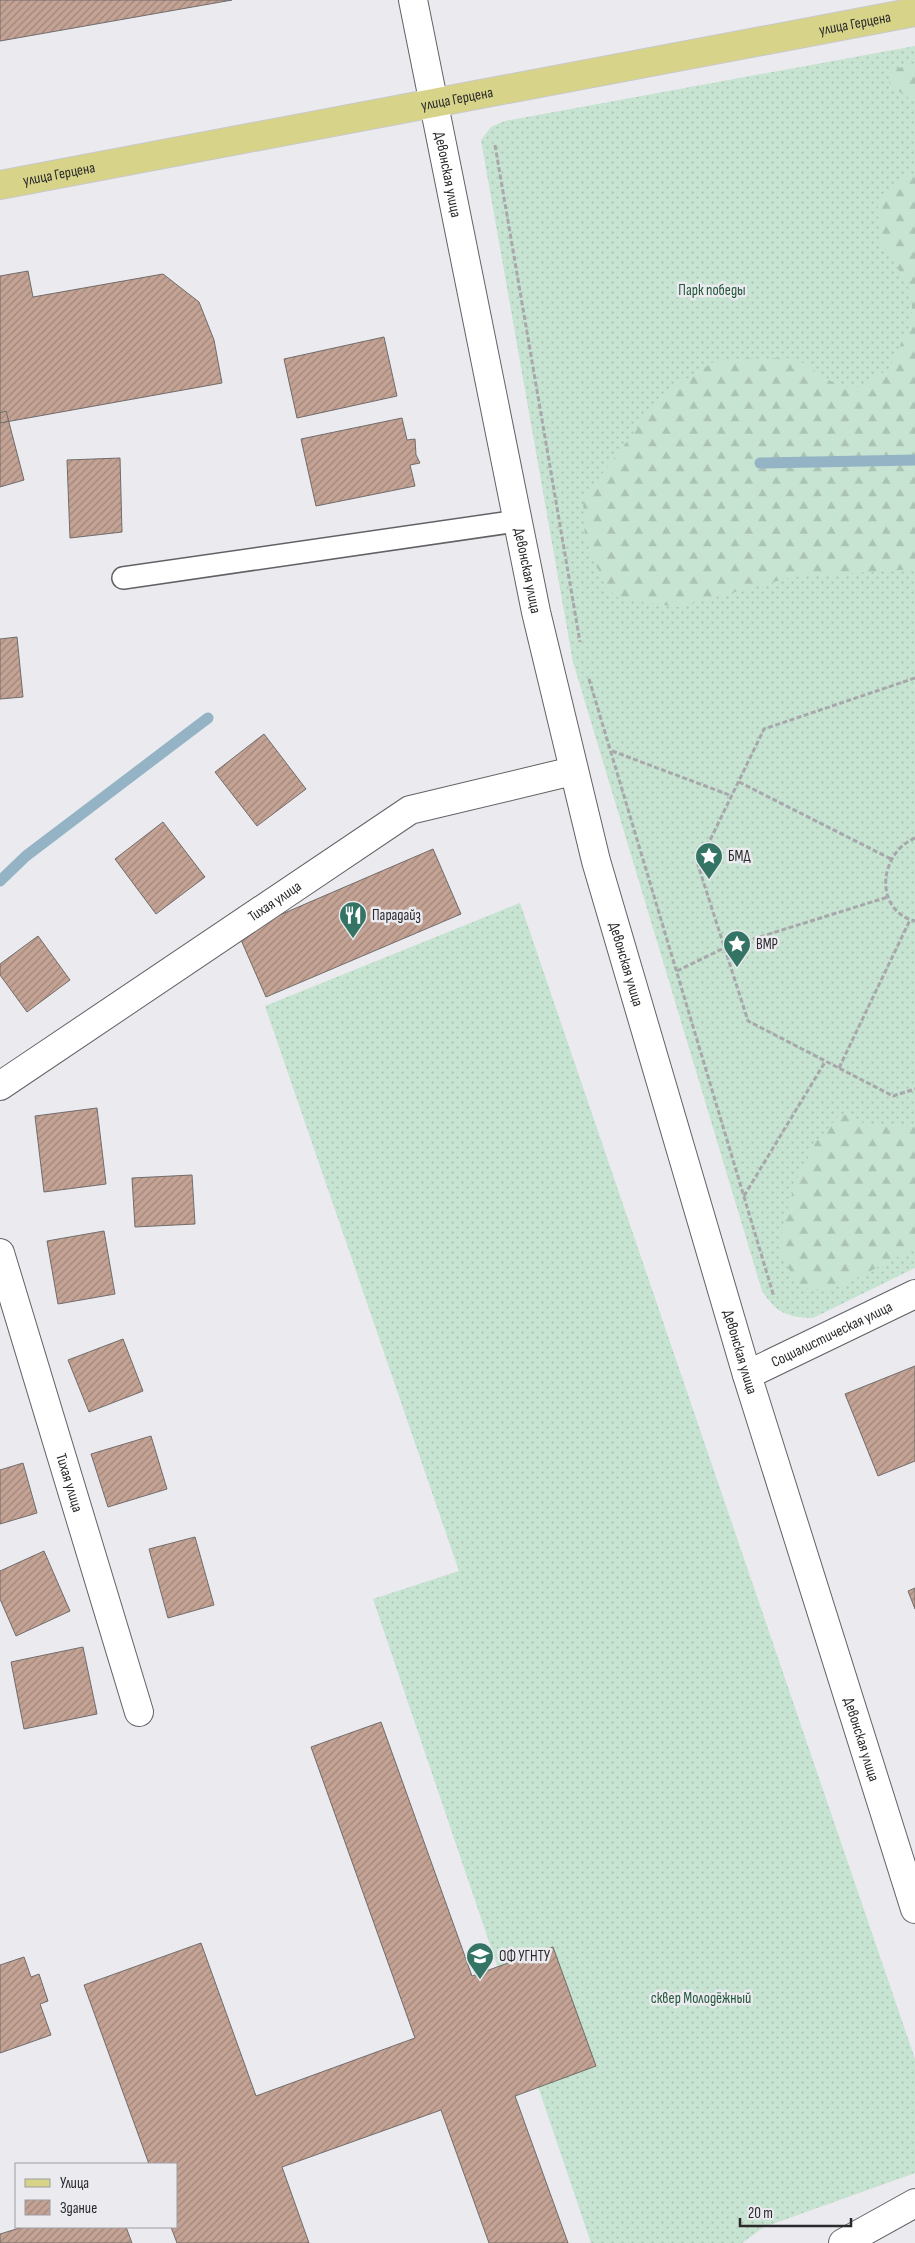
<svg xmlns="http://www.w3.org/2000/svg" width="915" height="2243" font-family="'Sofia Sans Condensed',sans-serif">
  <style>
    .grass { fill: url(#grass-dots) }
    .forest { fill: url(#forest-firs) }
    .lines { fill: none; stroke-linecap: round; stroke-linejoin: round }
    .stream { stroke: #94b4c6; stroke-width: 11 }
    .building { fill: url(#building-hatch); stroke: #716c6b }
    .lane-casing { stroke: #626266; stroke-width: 24 }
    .street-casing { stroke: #626266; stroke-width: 30 }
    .secondary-casing { stroke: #626266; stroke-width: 30 }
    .primary-casing { stroke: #c8c8c8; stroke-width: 30 }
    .path { stroke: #a8a8ac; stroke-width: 3; stroke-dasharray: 5 2.5; stroke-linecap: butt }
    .lane { stroke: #fff; stroke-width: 21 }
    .street { stroke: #fff; stroke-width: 28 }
    .secondary { stroke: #fff; stroke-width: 28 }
    .primary { stroke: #d7d489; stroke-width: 28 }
    .labels { text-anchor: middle; stroke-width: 5; stroke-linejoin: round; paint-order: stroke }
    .street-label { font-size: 15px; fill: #2a2a2c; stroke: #eaeaef }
    .park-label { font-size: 15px; fill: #23583b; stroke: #eaeaef }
    .poi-label { font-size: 15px; fill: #2a2a2c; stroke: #eaeaef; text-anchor: start }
  </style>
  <defs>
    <pattern id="grass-dots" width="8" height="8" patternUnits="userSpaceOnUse" patternTransform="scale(1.25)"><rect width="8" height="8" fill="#c7e3d1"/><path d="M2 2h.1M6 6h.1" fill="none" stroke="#abc3b4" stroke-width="1.8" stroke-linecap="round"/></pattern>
    <pattern id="forest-firs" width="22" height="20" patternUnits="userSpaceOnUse" patternTransform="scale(1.25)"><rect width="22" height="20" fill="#c7e3d1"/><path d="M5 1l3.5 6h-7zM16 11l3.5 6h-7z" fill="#abc3b4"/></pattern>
    <pattern id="building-hatch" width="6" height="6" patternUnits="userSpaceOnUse" patternTransform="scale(1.25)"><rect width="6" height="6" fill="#c4a395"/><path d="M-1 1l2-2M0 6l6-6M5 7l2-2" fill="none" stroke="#9f857a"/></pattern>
  </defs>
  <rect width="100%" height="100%" fill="#eaeaef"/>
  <path class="grass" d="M 915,46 L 915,1268 L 813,1318 C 786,1317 777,1313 762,1291 L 573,662 L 481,140 L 491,127 L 505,121 Z
    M 520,903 L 915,2059 L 915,2173 L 764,2227 L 742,2243 L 591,2243 L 373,1599 L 459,1571 L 265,1006 Z"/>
  <path class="forest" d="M 915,63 L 915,102 L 889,85 L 892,70 Z
    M 915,174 L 915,569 L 792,577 L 678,607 L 620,599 L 607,589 L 585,539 L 583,499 L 664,393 L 718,359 L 795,358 L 840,387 L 859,387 L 889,369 L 912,320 L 912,302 L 907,283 L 881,242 L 877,209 L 885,195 L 903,178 Z
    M 840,1114 L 853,1116 L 863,1123 L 874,1125 L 915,1127 L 915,1248 L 847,1283 L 822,1291 L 799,1287 L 781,1255 L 782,1229 L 796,1180 L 816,1142 Z"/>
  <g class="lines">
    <path class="stream" d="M 760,463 L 915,460
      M 0,881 L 26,856 L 208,718"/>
  </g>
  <path class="building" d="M 0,0 L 232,0 L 0,41 Z
    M 28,271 L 33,297 L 163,274 L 199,302 L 214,340 L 222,383 L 0,423 L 0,276 Z
    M 384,337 L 397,396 L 297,418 L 284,359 Z
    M 6,411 L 24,480 L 0,487 L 0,413 Z
    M 402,418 L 407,440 L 415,439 L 416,455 L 420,463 L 410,465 L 415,486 L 316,506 L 301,439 Z
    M 120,458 L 122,532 L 70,538 L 67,460 Z
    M 17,637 L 23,697 L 0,699 L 0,639 Z
    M 264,734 L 306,789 L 257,826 L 215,772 Z
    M 163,822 L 205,877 L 156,914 L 115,859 Z
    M 433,849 L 461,914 L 266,997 L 238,933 Z
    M 38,936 L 70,980 L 27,1012 L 0,975 L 0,964 Z
    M 97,1108 L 106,1184 L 44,1192 L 35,1116 Z
    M 192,1175 L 195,1224 L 135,1227 L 132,1178 Z
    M 104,1231 L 115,1294 L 58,1304 L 47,1241 Z
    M 123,1339 L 143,1391 L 89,1412 L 68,1360 Z
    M 915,1366 L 915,1461 L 878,1476 L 845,1394 Z
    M 151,1436 L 167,1489 L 108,1507 L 91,1454 Z
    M 23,1463 L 37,1513 L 0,1524 L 0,1470 Z
    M 195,1537 L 214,1605 L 168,1618 L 149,1549 Z
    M 44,1551 L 70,1611 L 16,1636 L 0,1599 L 0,1571 Z
    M 915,1588 L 915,1609 L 908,1591 Z
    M 83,1647 L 97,1714 L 24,1729 L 11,1662 Z
    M 381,1722 L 472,1976 L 553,1947 L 596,2066 L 515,2096 L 568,2243 L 489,2243 L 441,2110 L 282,2167 L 309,2243 L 177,2243 L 171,2227 L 176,2227 L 176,2164 L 149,2164 L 84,1985 L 201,1943 L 256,2096 L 415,2038 L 311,1747 Z
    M 24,1957 L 31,1977 L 39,1974 L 48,2001 L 40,2004 L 51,2035 L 0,2053 L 0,1965 Z
    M 23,2227 L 126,2227 L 132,2243 L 0,2243 L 0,2234 Z"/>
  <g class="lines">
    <g class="lane-casing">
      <path id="lane" d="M 123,578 L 517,521"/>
    </g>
    <g class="street-casing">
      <g id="street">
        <path id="s1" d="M 0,1086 L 410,810 L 573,771"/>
        <path id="s2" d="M 0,1253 L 139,1712"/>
        <path d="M 843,2243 L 915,2203"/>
      </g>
    </g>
    <g class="secondary-casing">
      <g id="secondary">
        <path id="s3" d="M 413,0 L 536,612 L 596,861 L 747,1375 L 915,1909"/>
        <path id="s4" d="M 747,1375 L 915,1294"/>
      </g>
    </g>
    <g class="primary-casing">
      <g id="primary">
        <path id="s5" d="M 0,185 L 915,12"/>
      </g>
    </g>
    <path class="path" d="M 495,145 L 580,642
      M 915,678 L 764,729 L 698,865 L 748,1021 L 893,1096 L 915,1089
      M 589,679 L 774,1297
      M 612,751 L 732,796
      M 739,782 L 891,859
      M 915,838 C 879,853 873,910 915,921
      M 677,971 L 724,948 L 888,897
      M 839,1068 L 910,920
      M 744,1196 L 825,1062"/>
    <use href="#lane" class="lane"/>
    <use href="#street" class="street"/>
    <use href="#secondary" class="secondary"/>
    <use href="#primary" class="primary"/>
  </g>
  <defs>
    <g id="sight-pin" transform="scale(1.4375)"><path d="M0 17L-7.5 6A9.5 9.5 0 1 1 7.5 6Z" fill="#337464" stroke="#eaeaef"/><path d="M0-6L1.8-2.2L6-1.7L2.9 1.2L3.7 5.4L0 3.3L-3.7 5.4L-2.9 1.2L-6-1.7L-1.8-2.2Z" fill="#fff"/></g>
    <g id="restaurant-pin" transform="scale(1.4375)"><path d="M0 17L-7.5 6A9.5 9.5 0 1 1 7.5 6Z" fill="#337464" stroke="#eaeaef"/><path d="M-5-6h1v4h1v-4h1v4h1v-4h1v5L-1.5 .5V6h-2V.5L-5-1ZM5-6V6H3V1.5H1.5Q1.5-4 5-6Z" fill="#fff"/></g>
    <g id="university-pin" transform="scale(1.4375)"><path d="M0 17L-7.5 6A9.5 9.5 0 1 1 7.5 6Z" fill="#337464" stroke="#eaeaef"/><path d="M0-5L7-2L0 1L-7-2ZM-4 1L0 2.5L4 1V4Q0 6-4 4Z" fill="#fff"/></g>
  </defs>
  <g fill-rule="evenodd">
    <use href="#sight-pin" x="709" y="856"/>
    <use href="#restaurant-pin" x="353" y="915"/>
    <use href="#sight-pin" x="737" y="944"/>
    <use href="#university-pin" x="480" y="1956"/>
  </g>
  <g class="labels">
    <g class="street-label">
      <text dy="5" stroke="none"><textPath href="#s5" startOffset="870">улица Герцена</textPath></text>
      <text dy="5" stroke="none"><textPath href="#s5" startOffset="465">улица Герцена</textPath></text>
      <text dy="5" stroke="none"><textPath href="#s5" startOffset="60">улица Герцена</textPath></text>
      <text dy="5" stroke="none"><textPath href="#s3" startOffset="178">Девонская улица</textPath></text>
      <text dy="5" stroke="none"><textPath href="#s3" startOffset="582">Девонская улица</textPath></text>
      <text dy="5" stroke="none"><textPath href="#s1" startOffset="331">Тихая улица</textPath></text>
      <text dy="5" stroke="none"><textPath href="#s3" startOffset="988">Девонская улица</textPath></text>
      <text dy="5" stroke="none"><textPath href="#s4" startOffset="94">Социалистическая улица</textPath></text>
      <text dy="5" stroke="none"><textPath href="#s3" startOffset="1392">Девонская улица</textPath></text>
      <text dy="5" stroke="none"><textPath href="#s2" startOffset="240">Тихая улица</textPath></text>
      <text dy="5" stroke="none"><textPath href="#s3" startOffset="1798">Девонская улица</textPath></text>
    </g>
    <g class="park-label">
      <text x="712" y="295">Парк победы</text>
      <text x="701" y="2003">сквер Молодёжный</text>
    </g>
    <g class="poi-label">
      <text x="728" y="861">БМД</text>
      <text x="372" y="920">Парадайз</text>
      <text x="756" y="949">BMP</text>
      <text x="499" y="1961">ОФ УГНТУ</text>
    </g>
  </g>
  <rect x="15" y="2163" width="162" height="65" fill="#eaeaef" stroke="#9d9da1"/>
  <rect x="25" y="2179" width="25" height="8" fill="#d7d489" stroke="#9d9da1"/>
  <text x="60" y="2188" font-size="15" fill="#2a2a2c">Улица</text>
  <rect x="25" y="2200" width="25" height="15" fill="url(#building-hatch)" stroke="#9d9da1"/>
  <text x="60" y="2213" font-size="15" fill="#2a2a2c">Здание</text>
  <path d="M740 2218v8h111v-8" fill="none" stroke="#2a2a2c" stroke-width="2.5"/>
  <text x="748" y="2218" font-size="15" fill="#2a2a2c" stroke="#eaeaef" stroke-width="4" paint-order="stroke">20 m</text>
</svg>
